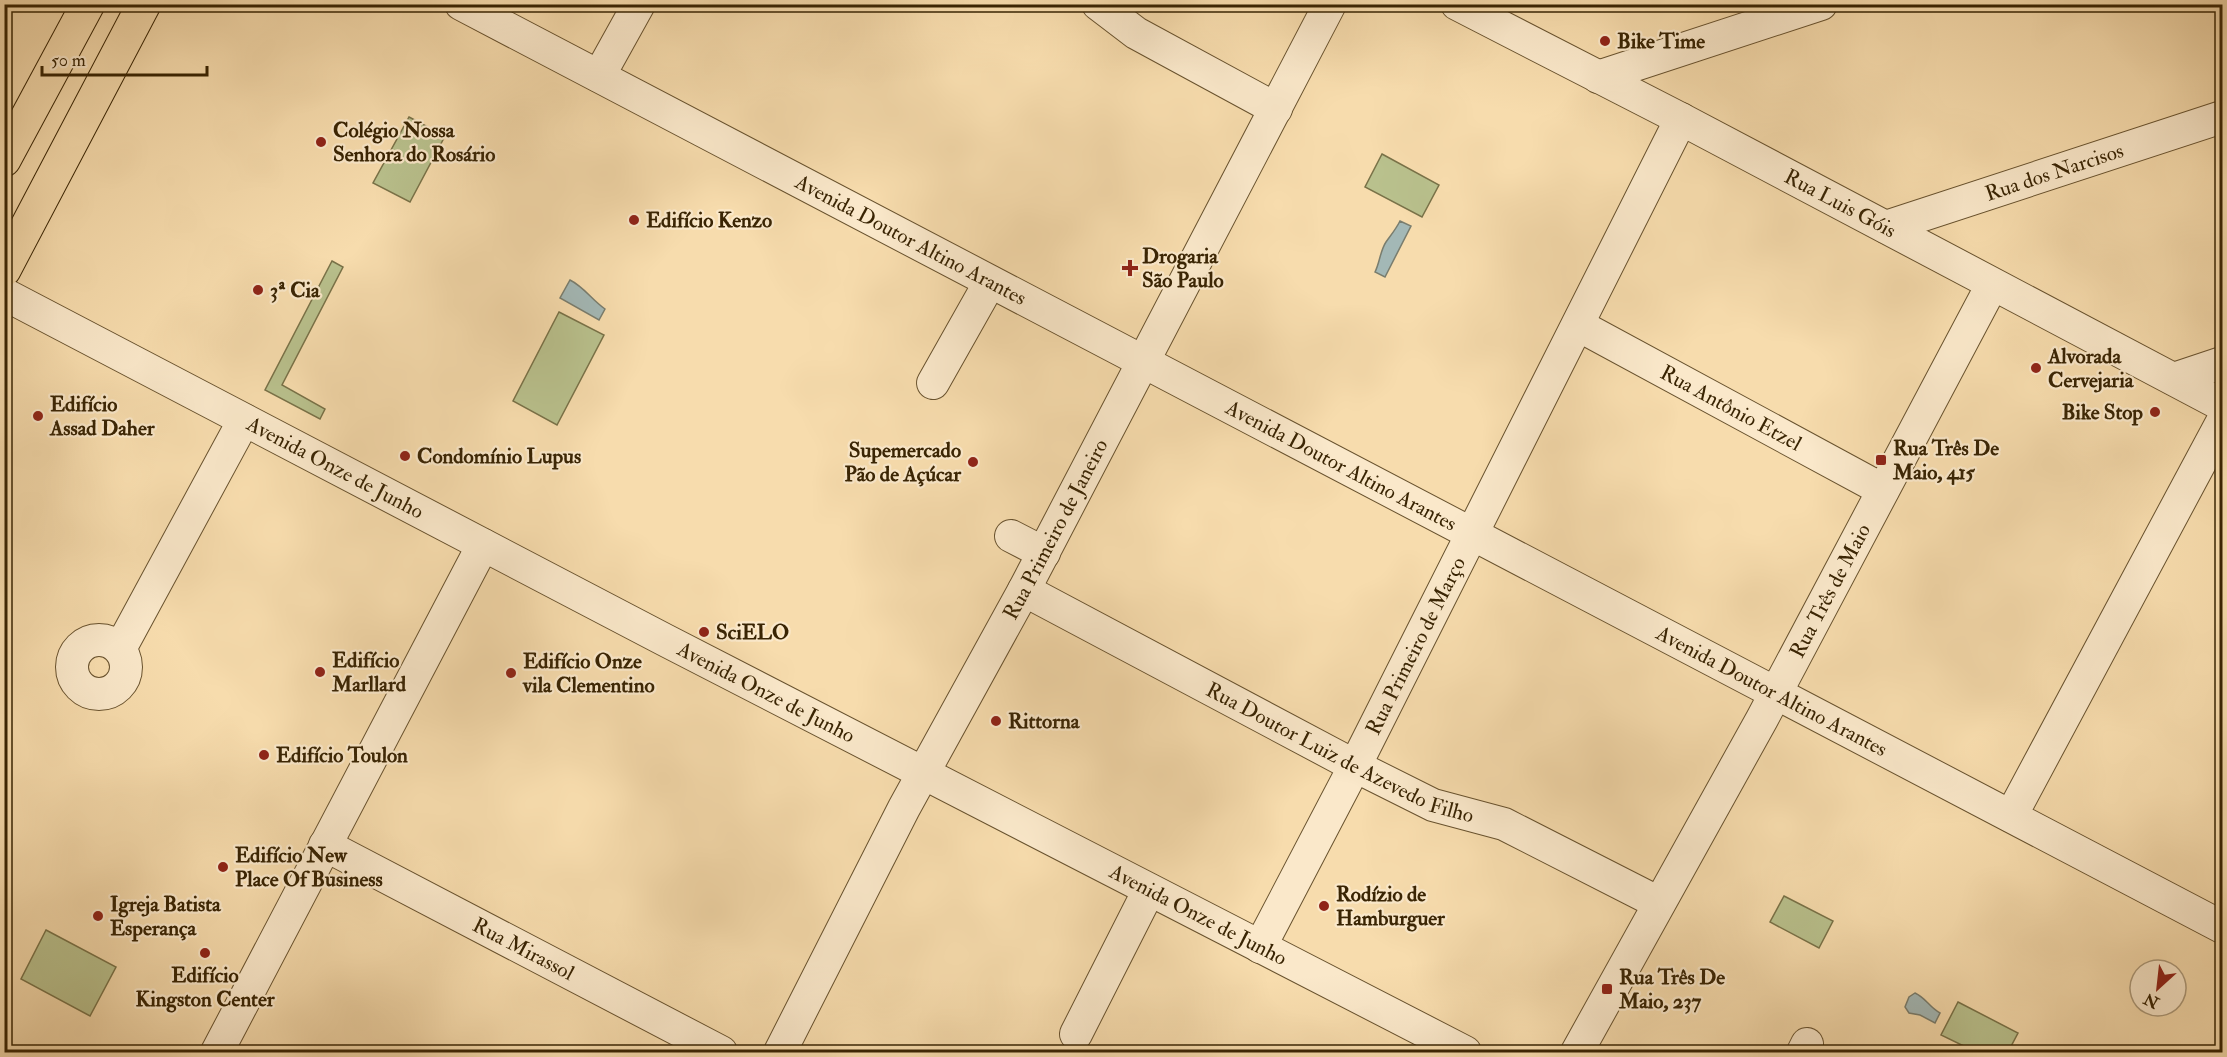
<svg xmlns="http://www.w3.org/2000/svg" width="2227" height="1057" font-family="'IM FELL Double Pica',serif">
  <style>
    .green { fill: #b9c18d; stroke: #797248; stroke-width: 1.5 }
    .water { fill: #a3b8b6; stroke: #797d6e; stroke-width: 1.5 }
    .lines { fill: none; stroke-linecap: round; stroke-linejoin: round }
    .minor-casing { stroke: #68522e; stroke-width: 34 }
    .major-casing { stroke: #392403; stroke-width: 35 }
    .minor { stroke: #fae8ca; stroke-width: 32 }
    .major { stroke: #f7dcad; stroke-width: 33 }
    .poi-dot { fill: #8f2418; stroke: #fae8ca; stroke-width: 2 }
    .labels { text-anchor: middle; stroke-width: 4.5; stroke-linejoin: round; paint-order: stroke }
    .poi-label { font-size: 21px; font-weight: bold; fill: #392403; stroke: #fae8ca; text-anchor: start }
    .street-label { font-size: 21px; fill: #392403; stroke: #fae8ca }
  </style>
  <rect width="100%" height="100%" fill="#f7dcad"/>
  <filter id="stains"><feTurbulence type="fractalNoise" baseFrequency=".00333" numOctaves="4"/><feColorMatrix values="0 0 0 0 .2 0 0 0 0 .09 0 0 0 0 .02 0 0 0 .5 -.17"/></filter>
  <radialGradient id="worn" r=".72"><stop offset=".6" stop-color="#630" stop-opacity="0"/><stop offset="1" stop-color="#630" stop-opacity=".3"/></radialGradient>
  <path class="green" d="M 409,117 L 445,136 L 410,202 L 373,183 Z
    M 1382,154 L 1439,185 L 1422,217 L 1365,187 Z
    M 332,261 L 343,267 L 282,385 L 325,409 L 320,419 L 265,390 Z
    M 559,312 L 604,335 L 557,425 L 513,401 Z
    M 1784,896 L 1833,921 L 1819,948 L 1770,922 Z
    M 46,930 L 116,967 L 90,1016 L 21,979 Z
    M 1958,1002 L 2018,1033 L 2008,1052 L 1976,1052 L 1941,1035 Z"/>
  <path class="water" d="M 1400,221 L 1411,226 L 1385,277 L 1375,272 C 1380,262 1380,251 1386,242 C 1391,235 1396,229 1400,221 Z
    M 570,280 C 584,287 592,300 605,309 L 599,320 L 560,298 Z
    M 1915,993 C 1926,998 1929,1007 1940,1013 L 1935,1023 L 1920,1015 L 1909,1013 L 1905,1007 L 1909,997 Z"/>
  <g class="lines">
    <g class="minor-casing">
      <g id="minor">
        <path id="s1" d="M 461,4 L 2222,927"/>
        <path d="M 1098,4 L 1136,33 L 1276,109"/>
        <path id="s2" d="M 1457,4 L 1681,119 L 2222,405"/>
        <path d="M 599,76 L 639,4"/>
        <path d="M 1598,77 L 1821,4"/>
        <path id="s3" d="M 1886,227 L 2222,117"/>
        <path id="s4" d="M 4,294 L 665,640 L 1465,1052"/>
        <path id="s5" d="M 1578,325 L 1883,490"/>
        <path d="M 2174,379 L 2222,363"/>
        <path d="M 933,383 L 990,282"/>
        <path d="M 1011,536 L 1044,553"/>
        <path id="s6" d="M 1024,590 L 1355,766 L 1433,805 L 1504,824 L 1659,903"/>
        <circle cx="99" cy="667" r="27"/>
        <path d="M 120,649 L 244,420"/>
        <path d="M 2011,816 L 2222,422"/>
        <path id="s7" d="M 325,845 L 721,1052"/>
        <path id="s8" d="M 1260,947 L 1362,752 L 1681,119"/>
        <path d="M 1076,1034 L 1149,890"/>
        <path d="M 217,1052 L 483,545"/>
        <path id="s9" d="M 780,1052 L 904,808 L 1024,590 L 1330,4"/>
        <path id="s10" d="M 1577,1052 L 1762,719 L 1992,285"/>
        <path d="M 1803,1052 L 1807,1044"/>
      </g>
    </g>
    <g class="major-casing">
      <path id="major" d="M 4,160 L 88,4
        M 4,270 L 144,4"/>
    </g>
    <use href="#minor" class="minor"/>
    <use href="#major" class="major"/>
  </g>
  <g class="poi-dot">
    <circle cx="1605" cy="41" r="6"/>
    <circle cx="321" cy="142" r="6"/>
    <circle cx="634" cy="220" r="6"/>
    <path d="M1127 259h6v6h6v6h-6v6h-6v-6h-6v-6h6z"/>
    <circle cx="258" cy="290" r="6"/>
    <circle cx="2036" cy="368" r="6"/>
    <circle cx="2155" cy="412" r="6"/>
    <circle cx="38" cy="416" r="6"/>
    <circle cx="405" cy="456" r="6"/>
    <rect x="1875" y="454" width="12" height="12" rx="3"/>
    <circle cx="973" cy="462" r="6"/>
    <circle cx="704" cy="632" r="6"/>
    <circle cx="320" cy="672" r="6"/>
    <circle cx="511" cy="673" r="6"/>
    <circle cx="996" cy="721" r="6"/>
    <circle cx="264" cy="755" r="6"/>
    <circle cx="223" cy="867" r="6"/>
    <circle cx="1324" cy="906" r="6"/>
    <circle cx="98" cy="916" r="6"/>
    <circle cx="205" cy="953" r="6"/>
    <rect x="1601" y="983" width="12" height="12" rx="3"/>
  </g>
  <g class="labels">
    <g class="poi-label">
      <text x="1617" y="48">Bike Time</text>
      <text x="333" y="137">Colégio Nossa<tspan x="333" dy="24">Senhora do Rosário</tspan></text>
      <text x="646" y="227">Edifício Kenzo</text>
      <text x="1142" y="263">Drogaria<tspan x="1142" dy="24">São Paulo</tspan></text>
      <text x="270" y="297">3ª Cia</text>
      <text x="2048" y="363">Alvorada<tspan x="2048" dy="24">Cervejaria</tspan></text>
      <text x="50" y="411">Edifício<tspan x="50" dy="24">Assad Daher</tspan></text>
      <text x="2143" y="419" text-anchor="end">Bike Stop</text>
      <text x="1893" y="455">Rua Três De<tspan x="1893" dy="24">Maio, 415</tspan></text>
      <text x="961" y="457" text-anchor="end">Supemercado<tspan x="961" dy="24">Pão de Açúcar</tspan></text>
      <text x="417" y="463">Condomínio Lupus</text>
      <text x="716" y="639">SciELO</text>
      <text x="332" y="667">Edifício<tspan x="332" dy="24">Marllard</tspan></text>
      <text x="523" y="668">Edifício Onze<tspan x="523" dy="24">vila Clementino</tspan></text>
      <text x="1008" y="728">Rittorna</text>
      <text x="276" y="762">Edifício Toulon</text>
      <text x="235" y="862">Edifício New<tspan x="235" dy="24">Place Of Business</tspan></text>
      <text x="1336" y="901">Rodízio de<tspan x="1336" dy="24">Hamburguer</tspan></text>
      <text x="110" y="911">Igreja Batista<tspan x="110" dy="24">Esperança</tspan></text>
      <text x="205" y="982" text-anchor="middle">Edifício<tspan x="205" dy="24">Kingston Center</tspan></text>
      <text x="1619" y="984">Rua Três De<tspan x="1619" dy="24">Maio, 237</tspan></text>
    </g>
    <g class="street-label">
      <text dy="7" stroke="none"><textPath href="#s3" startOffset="177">Rua dos Narcisos</textPath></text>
      <text dy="7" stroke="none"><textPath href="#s2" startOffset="432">Rua Luis Góis</textPath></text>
      <text dy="7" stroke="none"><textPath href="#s1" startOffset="508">Avenida Doutor Altino Arantes</textPath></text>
      <text dy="7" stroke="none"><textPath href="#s5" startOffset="174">Rua Antônio Etzel</textPath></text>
      <text dy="7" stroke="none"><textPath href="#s1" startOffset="994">Avenida Doutor Altino Arantes</textPath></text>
      <text dy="7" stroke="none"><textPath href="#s4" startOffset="374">Avenida Onze de Junho</textPath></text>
      <text dy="7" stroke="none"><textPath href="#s9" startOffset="591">Rua Primeiro de Janeiro</textPath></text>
      <text dy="7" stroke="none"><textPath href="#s10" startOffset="526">Rua Três de Maio</textPath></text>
      <text dy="7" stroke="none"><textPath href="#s8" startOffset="339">Rua Primeiro de Março</textPath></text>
      <text dy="7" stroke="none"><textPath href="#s4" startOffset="860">Avenida Onze de Junho</textPath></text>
      <text dy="7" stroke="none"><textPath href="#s1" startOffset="1480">Avenida Doutor Altino Arantes</textPath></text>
      <text dy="7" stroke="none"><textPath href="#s6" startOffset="356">Rua Doutor Luiz de Azevedo Filho</textPath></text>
      <text dy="7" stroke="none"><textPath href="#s4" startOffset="1346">Avenida Onze de Junho</textPath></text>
      <text dy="7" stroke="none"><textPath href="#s7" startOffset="224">Rua Mirassol</textPath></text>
    </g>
  </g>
  <rect width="2227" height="1057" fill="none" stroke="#f7dcad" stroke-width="24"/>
  <rect x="6" y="6" width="2215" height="1045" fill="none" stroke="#392403" stroke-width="3"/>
  <rect x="12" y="12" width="2203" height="1033" fill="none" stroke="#392403" stroke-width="1.5"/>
  <g transform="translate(2158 988) rotate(207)"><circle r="28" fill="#fae8ca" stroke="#ad9a7a" stroke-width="1.5"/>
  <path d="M0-4.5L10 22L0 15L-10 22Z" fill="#8f2418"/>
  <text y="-9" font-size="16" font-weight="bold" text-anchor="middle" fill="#392403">N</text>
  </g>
  <path d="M42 66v9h165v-9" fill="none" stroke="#392403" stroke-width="3"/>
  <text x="51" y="66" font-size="18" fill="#392403" stroke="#fae8ca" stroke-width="4.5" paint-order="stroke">50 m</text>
  <rect width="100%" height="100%" filter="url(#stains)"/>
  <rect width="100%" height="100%" fill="url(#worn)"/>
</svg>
